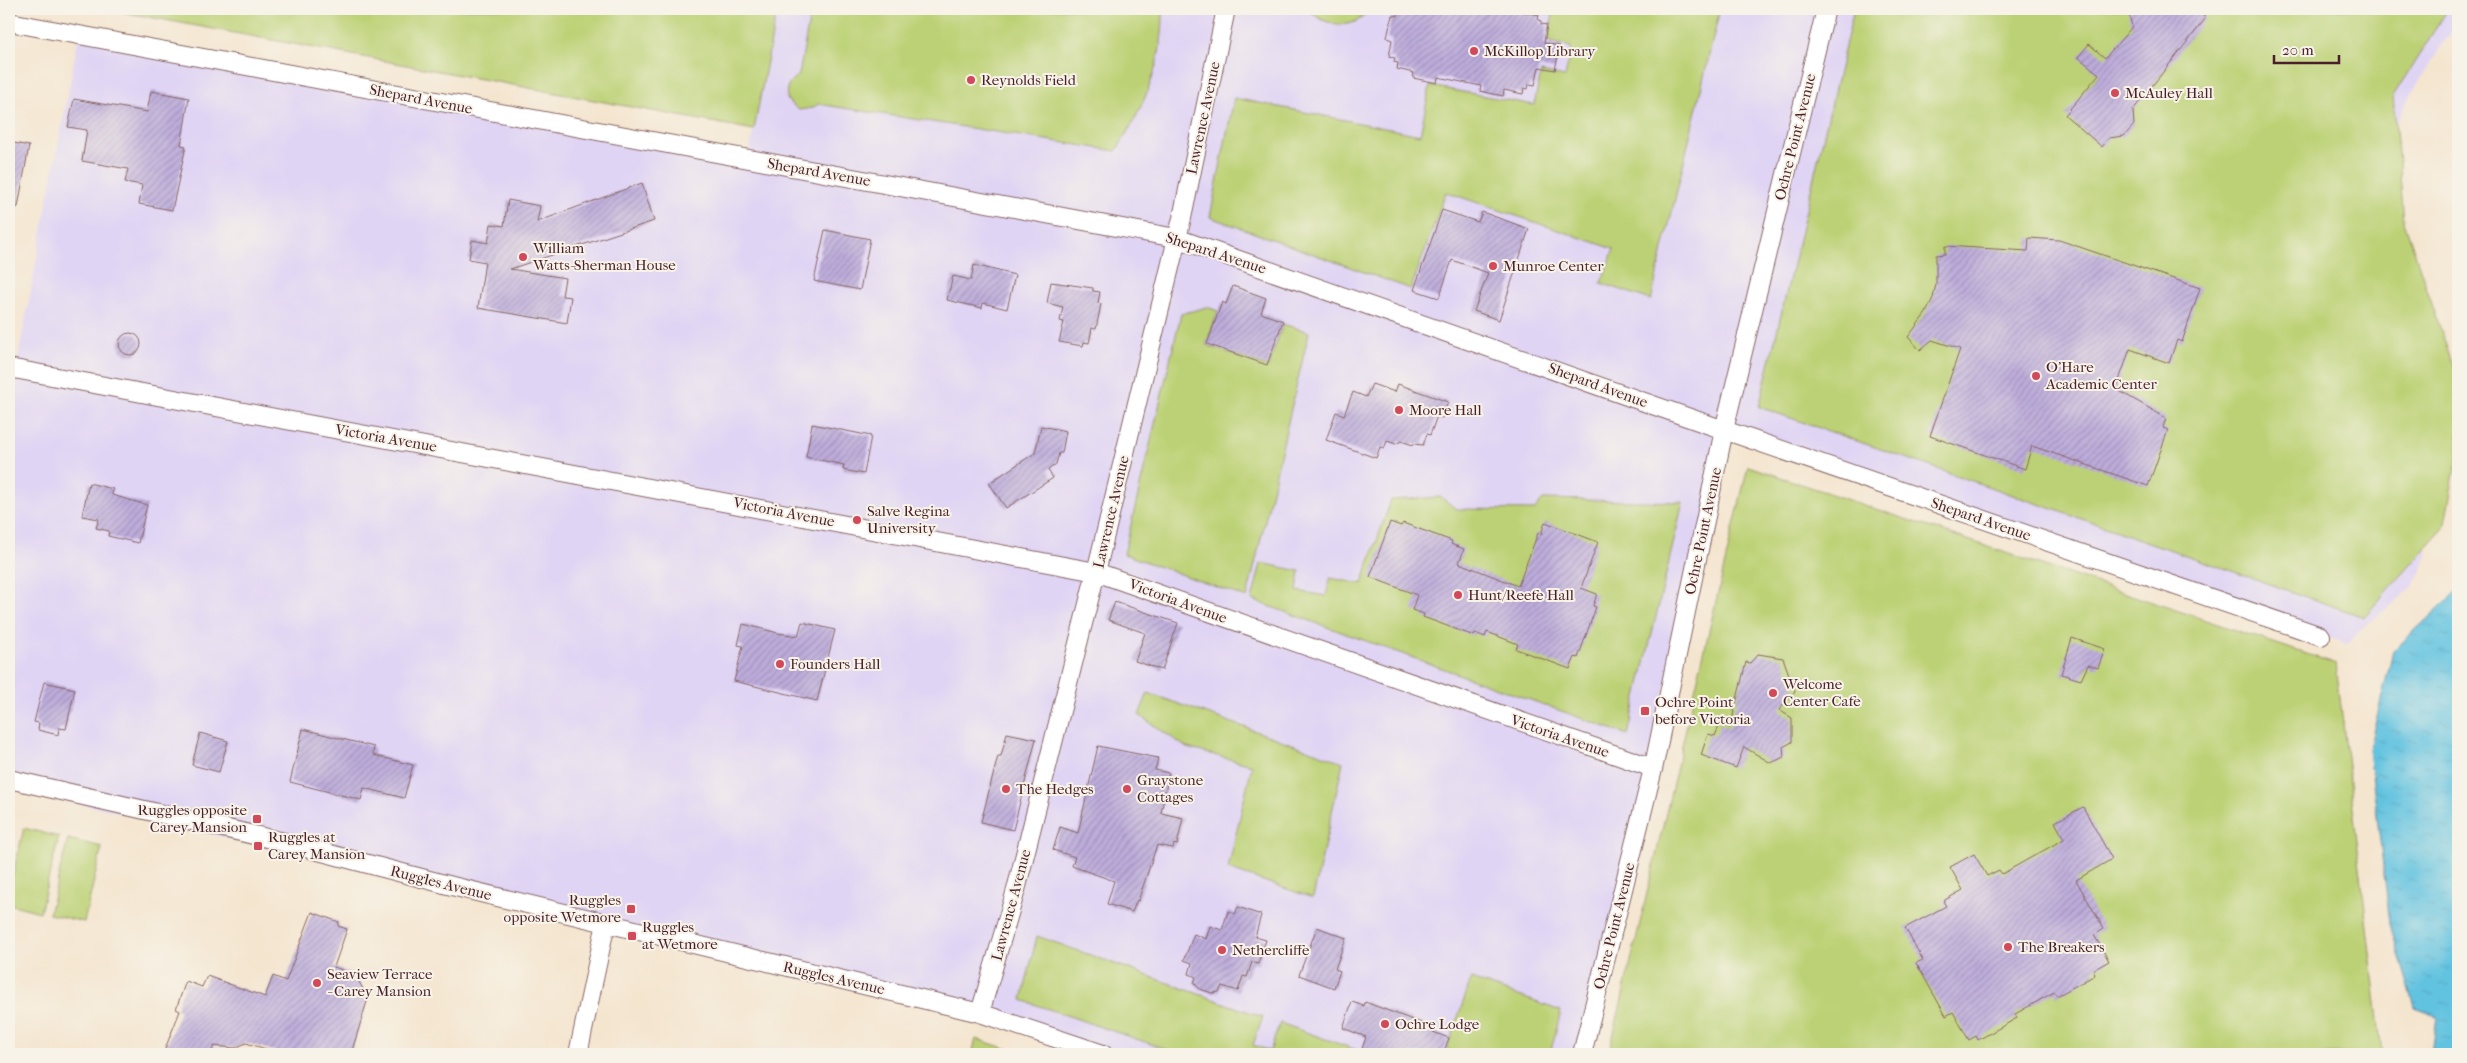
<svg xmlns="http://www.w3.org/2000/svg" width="2467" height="1063" font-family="'IM FELL French Canon',serif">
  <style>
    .built { fill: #e0d4f4 }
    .green { fill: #bcd175; stroke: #837850 }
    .water { fill: url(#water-ripples); stroke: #567186 }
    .building { fill: url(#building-hatch) }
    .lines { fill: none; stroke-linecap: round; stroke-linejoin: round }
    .street-casing { stroke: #866464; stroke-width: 20 }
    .street { stroke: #fff; stroke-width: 18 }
    .poi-dot { fill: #d1495b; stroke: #f7f3e8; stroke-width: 2 }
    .labels { text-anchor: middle; stroke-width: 4; stroke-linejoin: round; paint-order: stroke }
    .poi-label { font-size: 15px; fill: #4a1f2b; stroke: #f7f3e8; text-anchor: start }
    .street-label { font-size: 15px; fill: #4a1f2b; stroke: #f7f3e8 }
  </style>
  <defs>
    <pattern id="water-ripples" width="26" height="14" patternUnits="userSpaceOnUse" patternTransform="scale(1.25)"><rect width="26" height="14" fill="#62c3e0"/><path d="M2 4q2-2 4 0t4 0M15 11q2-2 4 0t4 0" fill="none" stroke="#57a7c0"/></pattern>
    <pattern id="building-hatch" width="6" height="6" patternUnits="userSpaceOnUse" patternTransform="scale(1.25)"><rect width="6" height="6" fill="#beaddc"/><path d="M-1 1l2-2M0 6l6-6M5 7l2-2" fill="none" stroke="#9c8cb3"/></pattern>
  </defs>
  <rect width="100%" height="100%" fill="#f7f3e8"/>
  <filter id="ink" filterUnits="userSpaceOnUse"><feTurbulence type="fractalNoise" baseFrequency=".02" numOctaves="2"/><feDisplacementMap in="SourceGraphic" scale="10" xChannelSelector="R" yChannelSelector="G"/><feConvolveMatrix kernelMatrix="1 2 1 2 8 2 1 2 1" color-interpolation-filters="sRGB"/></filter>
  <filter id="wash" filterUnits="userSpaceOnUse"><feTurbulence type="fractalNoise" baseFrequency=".0096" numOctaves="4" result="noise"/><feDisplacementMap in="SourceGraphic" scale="20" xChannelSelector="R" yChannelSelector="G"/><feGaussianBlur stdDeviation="1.12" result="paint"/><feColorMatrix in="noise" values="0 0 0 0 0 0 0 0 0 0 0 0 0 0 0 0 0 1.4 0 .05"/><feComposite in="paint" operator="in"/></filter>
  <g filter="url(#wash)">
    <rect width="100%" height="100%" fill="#f4e5cf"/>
    <path class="built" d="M 776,9 L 2458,9 L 2458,23 L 2431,61 L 2401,112 L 2386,151 L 2428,469 L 2427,555 L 2421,573 L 2411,589 L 2361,629 L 2348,644 L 1724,430 L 1582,1054 L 1103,1054 L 980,1013 L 9,787 L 9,368 L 16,369 L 79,35 L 748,159 Z"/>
    <path class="green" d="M 106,9 L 777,9 L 754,130 Z
      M 811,9 L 1163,9 C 1164,61 1144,108 1116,151 L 818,104 L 813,108 L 799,110 L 788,101 C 784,89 788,81 799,75 Z
      M 1308,9 L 1370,9 C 1355,32 1325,27 1308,9 Z
      M 1524,9 L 1720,9 L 1651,300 L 1601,283 L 1614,249 L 1446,192 L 1411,289 L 1210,217 L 1234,98 L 1420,135 L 1430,86 L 1534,105 L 1541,72 L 1565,77 L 1571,47 L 1547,41 L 1553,15 Z
      M 1854,9 L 2448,9 L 2393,96 L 2404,221 L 2458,381 L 2458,452 L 2444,528 L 2364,617 L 1759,407 Z
      M 1207,307 L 1218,311 L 1206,345 L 1268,367 L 1283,324 L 1309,332 L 1247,598 L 1124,554 L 1181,314 Z
      M 1748,466 L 2336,664 L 2382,1054 L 1609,1054 Z
      M 1441,497 L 1456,509 L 1535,510 L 1543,499 L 1683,502 L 1628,735 L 1252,600 L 1261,563 L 1300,571 L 1297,591 L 1326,596 L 1330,578 L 1362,584 L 1391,500 Z
      M 1148,693 L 1343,762 L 1313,898 L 1228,869 L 1252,765 L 1187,748 L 1139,715 Z
      M 24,828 L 59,837 L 40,912 L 9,904 L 9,891 Z
      M 68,839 L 102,847 L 84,922 L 49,914 Z
      M 1037,936 L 1263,1017 L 1253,1045 L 1270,1051 L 1280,1023 L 1368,1054 L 1180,1054 L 1022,1000 Z
      M 1471,979 L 1561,1011 L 1550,1054 L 1455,1054 L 1455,1052 L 1447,1049 Z
      M 976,1039 L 1024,1054 L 972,1054 Z"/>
    <path class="water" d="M 2458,590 L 2458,1054 L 2432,1054 L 2437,1016 L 2415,1008 L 2390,924 L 2369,749 L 2393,651 Z"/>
    <g id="blocks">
      <path class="building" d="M 1399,9 L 1508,9 L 1539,15 L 1538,20 L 1541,21 L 1541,24 L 1547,25 L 1544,43 L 1560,46 L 1555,70 L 1539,67 L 1535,85 L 1529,84 L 1528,89 L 1524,88 L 1523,94 L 1504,90 L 1503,96 L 1480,91 L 1481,86 L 1438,77 L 1437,83 L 1413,78 L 1414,73 L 1397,69 L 1398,63 L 1394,62 L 1395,58 L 1389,57 L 1392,40 L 1387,38 L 1392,15 L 1398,16 Z
        M 2128,9 L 2194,9 L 2206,18 L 2133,110 L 2134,125 L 2124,136 L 2109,138 L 2102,147 L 2065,115 L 2099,74 L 2078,57 L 2089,44 L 2105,58 L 2132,27 Z
        M 151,91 L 189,98 L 181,145 L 186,146 L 172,210 L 139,204 L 142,185 L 125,182 L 128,169 L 82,161 L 87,130 L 68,127 L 74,99 L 147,112 Z
        M 9,142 L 29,146 L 18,207 L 9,207 Z
        M 642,183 L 654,221 L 510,269 L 565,278 L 562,296 L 571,297 L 567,323 L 478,308 L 485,262 L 469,259 L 472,240 L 488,243 L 491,224 L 504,226 L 508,200 L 540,206 L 537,222 Z
        M 1442,210 L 1478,222 L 1482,212 L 1529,229 L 1499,320 L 1474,311 L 1488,273 L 1452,260 L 1439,298 L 1414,290 Z
        M 825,230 L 870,239 L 860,290 L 814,281 Z
        M 2029,238 L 2059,240 L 2200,288 L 2182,342 L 2177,340 L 2169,363 L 2130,349 L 2116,389 L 2166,418 L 2163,428 L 2168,430 L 2148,486 L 2032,446 L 2025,469 L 1930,436 L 1960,349 L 1932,340 L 1920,350 L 1908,337 L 1926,313 L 1933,298 L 1936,284 L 1936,255 L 1945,254 L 1945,246 L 2028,251 Z
        M 974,265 L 1015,275 L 1007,309 L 983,303 L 982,308 L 947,300 L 953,276 L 971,280 Z
        M 1051,282 L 1093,288 L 1093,291 L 1100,292 L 1098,303 L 1101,304 L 1096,329 L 1092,328 L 1089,343 L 1084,342 L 1083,346 L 1059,342 L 1064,322 L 1060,321 L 1063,307 L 1047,303 Z
        M 1233,286 L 1266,298 L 1261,313 L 1283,321 L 1267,365 L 1207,344 L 1222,302 L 1226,304 Z
        M119 344a11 11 0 1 1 22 0a11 11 0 1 1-22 0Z
        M 1372,384 L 1395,392 L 1398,384 L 1448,402 L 1442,418 L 1437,416 L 1430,435 L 1427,434 L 1423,445 L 1413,444 L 1413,445 L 1401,441 L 1396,444 L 1387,441 L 1384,449 L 1380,447 L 1376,458 L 1326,440 L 1336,412 L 1344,415 L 1353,392 L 1366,397 Z
        M 812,424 L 871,436 L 864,474 L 843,470 L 844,465 L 806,457 Z
        M 1041,426 L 1066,431 L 1062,453 L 1059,453 L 1056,464 L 1048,470 L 1053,478 L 1006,508 L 989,483 L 1035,453 Z
        M 89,483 L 113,489 L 112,495 L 147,505 L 138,543 L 108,536 L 109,531 L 96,528 L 99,519 L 82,516 Z
        M 1390,522 L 1401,526 L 1403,523 L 1452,541 L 1451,544 L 1464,549 L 1459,563 L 1518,586 L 1538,533 L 1541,534 L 1545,522 L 1598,542 L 1581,588 L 1597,594 L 1593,606 L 1596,607 L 1578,658 L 1575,657 L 1570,669 L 1516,649 L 1518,644 L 1487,632 L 1485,637 L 1475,633 L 1474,636 L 1423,617 L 1424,614 L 1412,610 L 1417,595 L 1370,577 Z
        M 1115,602 L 1178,623 L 1162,670 L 1135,661 L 1145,633 L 1108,620 Z
        M 802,622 L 835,630 L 817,701 L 734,681 L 743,646 L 738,645 L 743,624 L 778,633 L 798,636 Z
        M 2072,638 L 2105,649 L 2098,668 L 2088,665 L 2081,680 L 2061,674 Z
        M 1758,654 L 1783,658 L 1795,691 L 1779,710 L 1792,718 L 1792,742 L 1783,747 L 1784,757 L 1771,763 L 1744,747 L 1736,768 L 1701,755 L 1708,734 L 1715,736 L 1720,724 L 1730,728 L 1746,662 L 1750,663 Z
        M 44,682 L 75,689 L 66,729 L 59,728 L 58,735 L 38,730 L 39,723 L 34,722 Z
        M 303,729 L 374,747 L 373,755 L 413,765 L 404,798 L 364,788 L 361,800 L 290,782 Z
        M 200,733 L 228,741 L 219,772 L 192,765 Z
        M 1007,733 L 1036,739 L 1013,830 L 981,822 L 998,756 L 1001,756 Z
        M 1098,746 L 1158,758 L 1155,770 L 1169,773 L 1161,813 L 1183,818 L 1177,845 L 1174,844 L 1173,848 L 1157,845 L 1138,901 L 1137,900 L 1132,912 L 1107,904 L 1114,881 L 1072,866 L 1075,857 L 1053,850 L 1060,827 L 1078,833 Z
        M 2083,807 L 2112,859 L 2076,880 L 2104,929 L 2094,935 L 2109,961 L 2093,970 L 2095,975 L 2057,996 L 2054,992 L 2015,1014 L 2017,1018 L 1978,1040 L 1976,1036 L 1969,1040 L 1953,1012 L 1946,1016 L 1916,963 L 1923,960 L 1905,928 L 1946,906 L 1943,901 L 1963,890 L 1950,867 L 1974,854 L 1987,876 L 1999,870 L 2002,874 L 2064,839 L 2055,822 Z
        M 1238,907 L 1261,915 L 1255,937 L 1266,940 L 1258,964 L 1252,962 L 1247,977 L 1243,976 L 1238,991 L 1222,986 L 1219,992 L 1212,993 L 1200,989 L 1194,983 L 1196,977 L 1189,974 L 1192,963 L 1184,960 L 1194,934 L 1206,939 L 1210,926 L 1222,930 L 1228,911 L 1235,914 Z
        M 312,912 L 339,922 L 338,926 L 347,929 L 334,967 L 359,976 L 358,980 L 368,998 L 351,1054 L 283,1054 L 246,1043 L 235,1048 L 214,1046 L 210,1054 L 163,1054 L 180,1011 L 176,1009 L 186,981 L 202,987 L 207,976 L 265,997 L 273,976 L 286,981 Z
        M 1317,927 L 1346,938 L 1335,969 L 1340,971 L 1334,988 L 1299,975 Z
        M 1352,1002 L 1364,1006 L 1365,1002 L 1434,1028 L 1433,1032 L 1449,1038 L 1443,1054 L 1376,1054 L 1362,1049 L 1366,1037 L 1343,1028 Z"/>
    </g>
  </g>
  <g filter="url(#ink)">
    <use href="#blocks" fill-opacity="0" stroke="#866464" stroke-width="1"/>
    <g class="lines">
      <g class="street-casing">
        <path id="street" d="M 9,22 L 1176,238 L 1724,430 L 2321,636
          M 9,368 L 1096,572 L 1653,768
          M 9,779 L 280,841 L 452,886 L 980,1013 L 1103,1054
          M 980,1013 L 1016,890 L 1096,572 L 1182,218 L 1226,9
          M 578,1054 L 606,923
          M 1582,1054 L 1654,765 L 1724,430 L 1826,9"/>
      </g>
      <use href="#street" class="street"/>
    </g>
  </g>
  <g class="poi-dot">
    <circle cx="1474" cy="51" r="5"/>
    <circle cx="971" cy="80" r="5"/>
    <circle cx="2115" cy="93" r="5"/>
    <circle cx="523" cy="257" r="5"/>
    <circle cx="1493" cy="266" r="5"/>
    <circle cx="2036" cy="376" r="5"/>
    <circle cx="1399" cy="410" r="5"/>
    <circle cx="857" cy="520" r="5"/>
    <circle cx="1458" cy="595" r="5"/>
    <circle cx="780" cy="664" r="5"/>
    <circle cx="1773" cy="693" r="5"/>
    <rect x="1640" y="706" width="10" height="10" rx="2.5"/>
    <circle cx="1006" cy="789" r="5"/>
    <circle cx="1127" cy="789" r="5"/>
    <rect x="252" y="814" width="10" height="10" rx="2.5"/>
    <rect x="253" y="841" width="10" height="10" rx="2.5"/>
    <rect x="626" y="904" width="10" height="10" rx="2.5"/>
    <rect x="627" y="931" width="10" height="10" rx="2.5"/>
    <circle cx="2008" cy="947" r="5"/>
    <circle cx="1222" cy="950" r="5"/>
    <circle cx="317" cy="983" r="5"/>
    <circle cx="1385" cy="1024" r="5"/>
  </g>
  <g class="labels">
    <g class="poi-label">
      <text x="1484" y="56">McKillop Library</text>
      <text x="981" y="85">Reynolds Field</text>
      <text x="2125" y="98">McAuley Hall</text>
      <text x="533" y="253">William<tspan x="533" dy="17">Watts-Sherman House</tspan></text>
      <text x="1503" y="271">Munroe Center</text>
      <text x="2046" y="372">O'Hare<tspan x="2046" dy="17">Academic Center</tspan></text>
      <text x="1409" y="415">Moore Hall</text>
      <text x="867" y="516">Salve Regina<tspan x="867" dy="17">University</tspan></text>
      <text x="1468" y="600">Hunt/Reefe Hall</text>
      <text x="790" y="669">Founders Hall</text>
      <text x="1783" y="689">Welcome<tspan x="1783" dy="17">Center Cafe</tspan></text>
      <text x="1655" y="707">Ochre Point<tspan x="1655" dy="17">before Victoria</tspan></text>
      <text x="1137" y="785">Graystone<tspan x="1137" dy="17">Cottages</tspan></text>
      <text x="1016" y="794">The Hedges</text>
      <text x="247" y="815" text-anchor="end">Ruggles opposite<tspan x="247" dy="17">Carey Mansion</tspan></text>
      <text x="268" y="842">Ruggles at<tspan x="268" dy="17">Carey Mansion</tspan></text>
      <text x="621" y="905" text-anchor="end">Ruggles<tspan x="621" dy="17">opposite Wetmore</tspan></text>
      <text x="642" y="932">Ruggles<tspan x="642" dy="17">at Wetmore</tspan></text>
      <text x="2018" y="952">The Breakers</text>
      <text x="1232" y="955">Nethercliffe</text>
      <text x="327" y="979">Seaview Terrace<tspan x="327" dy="17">- Carey Mansion</tspan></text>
      <text x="1395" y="1029">Ochre Lodge</text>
    </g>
    <g class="street-label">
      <text transform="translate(421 99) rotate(11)" y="5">Shepard Avenue</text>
      <text transform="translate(1203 118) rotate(-78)" y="5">Lawrence Avenue</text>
      <text transform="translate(1795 137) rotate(-76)" y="5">Ochre Point Avenue</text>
      <text transform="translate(819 172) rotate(10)" y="5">Shepard Avenue</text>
      <text transform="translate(1216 253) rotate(18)" y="5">Shepard Avenue</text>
      <text transform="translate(1598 385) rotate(20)" y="5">Shepard Avenue</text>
      <text transform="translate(386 438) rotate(10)" y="5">Victoria Avenue</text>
      <text transform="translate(784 512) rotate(11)" y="5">Victoria Avenue</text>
      <text transform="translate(1111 512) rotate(-77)" y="5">Lawrence Avenue</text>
      <text transform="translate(1981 519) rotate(19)" y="5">Shepard Avenue</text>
      <text transform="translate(1703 531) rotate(-78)" y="5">Ochre Point Avenue</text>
      <text transform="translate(1178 601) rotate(20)" y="5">Victoria Avenue</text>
      <text transform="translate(1560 736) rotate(19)" y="5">Victoria Avenue</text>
      <text transform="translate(441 883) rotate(14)" y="5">Ruggles Avenue</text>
      <text transform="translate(1011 905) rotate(-75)" y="5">Lawrence Avenue</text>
      <text transform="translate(1614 926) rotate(-76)" y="5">Ochre Point Avenue</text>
      <text transform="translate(834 978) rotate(13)" y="5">Ruggles Avenue</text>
    </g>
  </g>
  <rect width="2467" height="1063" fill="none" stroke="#f7f3e8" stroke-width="30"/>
  <path d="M2274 55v8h65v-8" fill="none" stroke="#4a1f2b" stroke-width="2.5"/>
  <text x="2282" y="55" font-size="15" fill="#4a1f2b" stroke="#f7f3e8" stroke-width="4" paint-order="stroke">20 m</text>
</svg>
